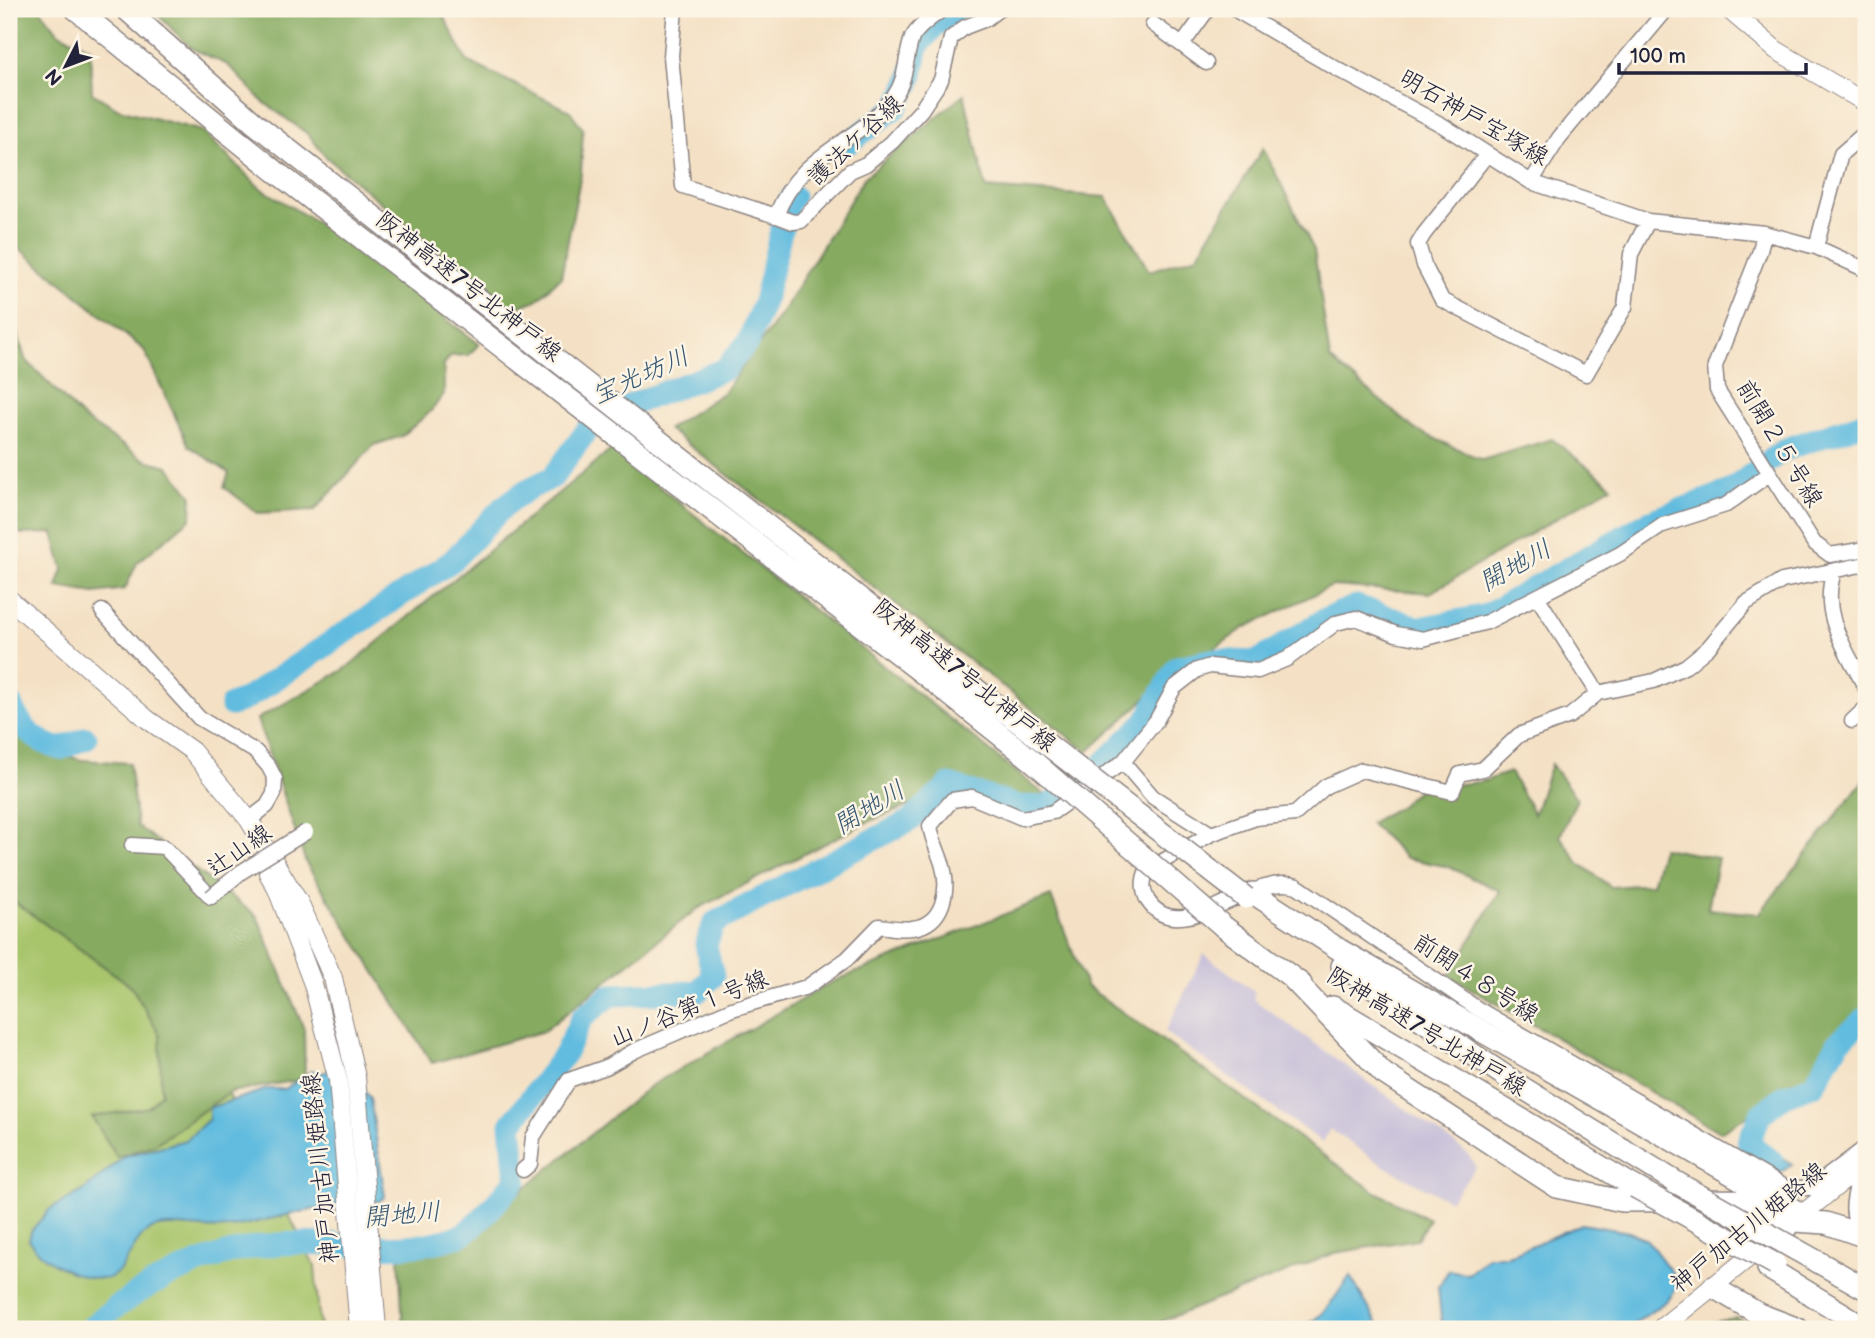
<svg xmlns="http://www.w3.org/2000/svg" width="1875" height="1338" font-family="'Balsamiq Sans','Klee One',sans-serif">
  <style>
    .industrial { fill: #c7c0d9 }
    .green { fill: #a8c56c; stroke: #657454; stroke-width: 2 }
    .forest { fill: #86aa60; stroke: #54664e; stroke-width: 2 }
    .water { fill: #62bcdf; stroke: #426f8d; stroke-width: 2 }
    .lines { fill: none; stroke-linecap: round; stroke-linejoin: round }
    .river { stroke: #62bcdf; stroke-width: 23 }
    .minor-casing { stroke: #8b8280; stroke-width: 17 }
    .major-casing { stroke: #8b8280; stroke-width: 20 }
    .highway-casing { stroke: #8b8280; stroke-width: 24 }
    .minor { stroke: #fff; stroke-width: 14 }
    .major { stroke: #fff; stroke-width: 18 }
    .highway { stroke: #fff; stroke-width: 21 }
    .minor-bridge-casing { stroke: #8b8280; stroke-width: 17; stroke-linecap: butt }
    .highway-bridge-casing { stroke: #8b8280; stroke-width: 24; stroke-linecap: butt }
    .minor-bridge { stroke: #fff; stroke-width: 14 }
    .highway-bridge { stroke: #fff; stroke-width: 21 }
    .labels { text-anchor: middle; stroke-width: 5; stroke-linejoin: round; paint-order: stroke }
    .street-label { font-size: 24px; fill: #22223b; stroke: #fcf5e5 }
    .water-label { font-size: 26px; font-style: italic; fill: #385874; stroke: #fcf5e5 }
  </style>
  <rect width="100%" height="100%" fill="#fcf5e5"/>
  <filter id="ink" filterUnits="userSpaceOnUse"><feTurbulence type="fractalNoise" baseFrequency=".0143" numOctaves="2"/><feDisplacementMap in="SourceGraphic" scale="14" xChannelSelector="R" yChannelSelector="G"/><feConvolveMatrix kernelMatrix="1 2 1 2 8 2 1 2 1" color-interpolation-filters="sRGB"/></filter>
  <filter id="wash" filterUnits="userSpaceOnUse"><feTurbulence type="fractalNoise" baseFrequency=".00686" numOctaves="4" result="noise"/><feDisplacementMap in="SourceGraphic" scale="28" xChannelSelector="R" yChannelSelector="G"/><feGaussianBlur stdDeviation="1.57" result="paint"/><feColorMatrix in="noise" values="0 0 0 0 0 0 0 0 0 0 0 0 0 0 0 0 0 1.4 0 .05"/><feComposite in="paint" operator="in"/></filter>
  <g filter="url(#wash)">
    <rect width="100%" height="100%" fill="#f4e1c5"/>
    <path class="industrial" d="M 1204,954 L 1255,992 L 1253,999 L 1467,1153 L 1476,1167 L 1450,1201 L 1382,1165 L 1330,1129 L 1322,1142 L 1165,1032 Z"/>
    <path class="green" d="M 9,864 L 199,1035 L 315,1267 L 320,1329 L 9,1329 Z"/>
    <path class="forest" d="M 9,9 L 40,9 L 59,33 L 90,48 L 92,93 L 119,109 L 202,131 L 259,187 L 329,230 L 479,344 L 469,355 L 451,356 L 444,364 L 444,394 L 431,411 L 402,436 L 374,445 L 315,510 L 258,513 L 224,487 L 229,473 L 189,446 L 144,350 L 9,240 Z
      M 152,9 L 440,9 L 467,61 L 570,111 L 583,129 L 581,174 L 561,277 L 537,300 L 510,310 L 325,156 L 309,135 L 262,101 L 228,65 L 192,49 Z
      M 964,94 L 986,188 L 1106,197 L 1149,271 L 1197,256 L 1263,148 L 1314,250 L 1330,359 L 1416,430 L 1482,460 L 1552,439 L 1612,486 L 1430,593 L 1332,586 L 1244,628 L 1148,696 L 1088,752 L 668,429 L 724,392 L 783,311 L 864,178 Z
      M 9,305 L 25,359 L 84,419 L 145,460 L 168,466 L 192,496 L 191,518 L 137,563 L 125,589 L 94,593 L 57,587 L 63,569 L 53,533 L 21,534 L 9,525 Z
      M 612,449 L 1044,794 L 1034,803 L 957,787 L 867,822 L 697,909 L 544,1031 L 432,1063 L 306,863 L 257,719 L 345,669 Z
      M 9,716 L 44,750 L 82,760 L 129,763 L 137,826 L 257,916 L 304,1029 L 305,1079 L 230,1092 L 154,1145 L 117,1157 L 92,1117 L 149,1107 L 161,1093 L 160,1035 L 131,986 L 9,898 Z
      M 1551,764 L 1577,799 L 1560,836 L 1579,863 L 1611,887 L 1652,884 L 1662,848 L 1718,858 L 1708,909 L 1759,914 L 1866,777 L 1866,1025 L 1806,1081 L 1720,1132 L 1449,976 L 1500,891 L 1449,867 L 1406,858 L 1370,823 L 1400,806 L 1420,788 L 1481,782 L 1510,772 L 1534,814 Z
      M 1051,896 L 1086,986 L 1374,1191 L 1429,1219 L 1417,1239 L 1335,1253 L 1142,1329 L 403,1329 L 399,1256 L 488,1218 L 650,1086 L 834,981 Z
      M 1736,1318 L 1763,1329 L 1697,1329 L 1705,1324 Z"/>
    <path class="water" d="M 341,1065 L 370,1098 L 385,1196 L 380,1201 C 354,1204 327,1206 301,1212 C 276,1217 252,1224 227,1228 C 205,1231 178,1223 158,1227 C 130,1232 129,1279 102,1279 C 78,1279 41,1261 29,1240 L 31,1231 L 50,1209 L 83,1191 L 125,1156 L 186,1140 L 209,1119 L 209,1108 L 267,1089 L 285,1089 L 312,1071 L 324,1073 L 330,1068 Z
      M 1754,1139 L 1792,1164 L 1780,1173 L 1755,1158 Z
      M 1581,1224 L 1629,1232 L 1647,1240 L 1680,1283 L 1669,1299 L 1627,1329 L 1442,1329 L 1438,1287 L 1449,1270 L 1468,1274 L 1489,1256 L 1508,1256 Z
      M 1350,1276 L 1381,1329 L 1252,1329 C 1273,1324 1283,1327 1303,1324 C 1322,1322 1339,1291 1350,1276 Z"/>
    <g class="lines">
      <path class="river" d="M 847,144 L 897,107 L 911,79 L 918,46 L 933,28 L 957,9
        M 9,701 C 21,728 32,740 60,749 L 86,738
        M 231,705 L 246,699 L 452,561 L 503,507 L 525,491 L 553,477 L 588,429 L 633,404 L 725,369 L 748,342 L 764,302 L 787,206 L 793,196
        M 1773,1162 L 1748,1142 L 1761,1114 L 1784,1096 L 1814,1085 L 1839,1041 L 1866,1018
        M 89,1329 C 138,1285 213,1249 280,1244 C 339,1239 401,1257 459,1236 C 474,1231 504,1193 516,1180 L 511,1124 L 564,1055 L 582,1018 L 611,995 L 697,992 L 713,976 L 706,945 L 714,923 L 911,820 L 949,785 L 1017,806 L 1047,807 L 1102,765 L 1146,721 L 1177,667 L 1211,660 L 1256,662 L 1327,618 L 1357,606 L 1420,628 L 1487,615 L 1648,522 L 1730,491 L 1783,450 L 1866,422"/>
    </g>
  </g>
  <g filter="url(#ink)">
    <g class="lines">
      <g class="minor-casing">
        <path id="minor" d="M 675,9 L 671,56 L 683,186 L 776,216 C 800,150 860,144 895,95 C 907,78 905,57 912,38 C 918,26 933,17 943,9
          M 1234,9 L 1335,68 L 1442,125 L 1531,182 L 1648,221 L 1764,233 L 1816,247 L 1866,270
          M 1153,24 L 1182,45 L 1208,9
          M 1182,45 L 1206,63
          M 1486,156 L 1424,234 L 1418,244 L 1424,265 L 1442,300 L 1586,374 L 1625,307 L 1631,254 L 1648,221
          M 1531,182 L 1559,138 L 1667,9
          M 777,216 L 793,222 L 801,221 L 850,171 L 866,164 L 892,142 L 921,110 L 941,80 L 951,38 L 965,27 L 986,19 L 999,9
          M 1764,233 L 1760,251 L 1715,366 L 1717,390 L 1814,543 L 1830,555 L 1866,549
          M 1816,247 L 1841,154 L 1866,132
          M 1866,564 L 1782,581 L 1746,603 L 1708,648 L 1686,666 L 1654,681 L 1598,693 L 1570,716 L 1519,735 L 1483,769 L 1460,774 L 1452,792 L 1362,770 L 1326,786 L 1295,814 L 1256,818 L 1211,834 L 1147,870 C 1142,881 1142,890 1148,901 C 1180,950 1251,871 1297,886 L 1478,1009 L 1786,1188 L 1812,1188 L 1866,1147
          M 1834,572 C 1819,616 1847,650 1866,689
          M 1538,598 L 1598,693
          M 102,611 L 199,718 L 256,752 L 269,767 L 275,779 L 274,794 L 267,806 L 249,820
          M 1852,721 L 1866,708
          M 1123,762 L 1153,797 L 1211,834
          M 132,845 L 164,847 L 211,897
          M 523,1170 L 530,1164 L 533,1137 L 569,1080 L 606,1067 L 634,1051 L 732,1009 L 807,987 L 847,959 L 879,926 C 889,927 902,930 912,928 C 944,925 950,889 942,863 C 938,851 932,839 930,826 L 952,800 L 972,797 L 1022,818 L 1053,812 L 1123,762 L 1156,721 L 1174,688 L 1197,670 L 1210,666 L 1258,671 L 1287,659 L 1336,623 L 1356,618 L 1396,634 L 1423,639 L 1487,622 L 1620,554 L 1663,525 L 1726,505 L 1769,474"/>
      </g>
      <g class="major-casing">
        <path id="major" d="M 1728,9 L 1776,50 L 1866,103
          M 9,599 L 147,719 L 192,751 L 249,820 L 300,904 L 333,978 L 356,1077 L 377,1329
          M 268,873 L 277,889 L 313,984 L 338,1080 L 359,1329
          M 1793,1222 L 1866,1162
          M 1660,1329 L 1763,1246"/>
      </g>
      <g class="highway-casing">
        <path id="highway" d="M 76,9 L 275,171 L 934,682
          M 126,9 L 253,122 L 947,667
          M 1253,893 L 1340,950 L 1803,1215
          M 1224,927 L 1301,984
          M 1342,966 L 1523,1088 L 1679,1184
          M 1291,977 L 1383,1073 L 1557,1187 L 1622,1201 L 1743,1200 L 1777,1216 L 1787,1227
          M 1333,1007 L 1635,1187
          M 1866,1169 C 1860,1188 1849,1215 1866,1232
          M 1794,1221 L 1826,1223 L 1866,1237
          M 1795,1249 L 1866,1289
          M 1768,1268 L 1866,1328
          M 1713,1287 L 1759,1314 L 1798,1329"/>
      </g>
      <use href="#minor" class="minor"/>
      <use href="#major" class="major"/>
      <use href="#highway" class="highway"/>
      <g class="minor-bridge-casing">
        <path id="minor-bridge" d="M 211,897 L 241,872 L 306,832"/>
      </g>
      <g class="highway-bridge-casing">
        <path id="highway-bridge" d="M 947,667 L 1246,898
          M 934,682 L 1034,762 L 1224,927
          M 1679,1184 L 1795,1249
          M 1635,1187 L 1775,1264"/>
      </g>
      <use href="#minor-bridge" class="minor-bridge"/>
      <use href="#highway-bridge" class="highway-bridge"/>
    </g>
  </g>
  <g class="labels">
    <g class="street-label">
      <text transform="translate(1474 117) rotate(30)" y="8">明石神戸宝塚線</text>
      <text transform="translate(855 140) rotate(-43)" y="8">護法ケ谷線</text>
      <text transform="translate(469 286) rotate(38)" y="8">阪神高速7号北神戸線</text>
      <text transform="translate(1780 443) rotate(59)" y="8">前開２５号線</text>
      <text transform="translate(965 675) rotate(39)" y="8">阪神高速7号北神戸線</text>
      <text transform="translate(239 850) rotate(-35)" y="8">辻山線</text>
      <text transform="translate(1476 978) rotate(33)" y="8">前開４８号線</text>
      <text transform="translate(689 1008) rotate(-22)" y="8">山ノ谷第１号線</text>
      <text transform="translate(1427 1031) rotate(31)" y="8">阪神高速7号北神戸線</text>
      <text transform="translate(320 1168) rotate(-96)" y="8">神戸加古川姫路線</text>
      <text transform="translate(1748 1227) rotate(-39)" y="8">神戸加古川姫路線</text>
    </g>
    <g class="water-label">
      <text transform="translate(640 375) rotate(-24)" y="9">宝光坊川</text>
      <text transform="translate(1515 565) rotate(-29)" y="9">開地川</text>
      <text transform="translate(869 807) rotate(-31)" y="9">開地川</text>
      <text transform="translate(402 1214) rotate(-5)" y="9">開地川</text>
    </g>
  </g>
  <rect width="1875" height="1338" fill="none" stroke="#fcf5e5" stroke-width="35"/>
  <g transform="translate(66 66) rotate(228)" stroke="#fcf5e5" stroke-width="5" paint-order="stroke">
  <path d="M0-5L12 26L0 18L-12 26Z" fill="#22223b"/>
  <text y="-10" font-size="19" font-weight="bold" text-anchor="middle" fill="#22223b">N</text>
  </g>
  <path d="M1619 63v10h187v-10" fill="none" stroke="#22223b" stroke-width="3.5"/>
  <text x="1630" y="63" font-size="21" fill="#22223b" stroke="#fcf5e5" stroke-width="5" paint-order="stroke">100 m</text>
</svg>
